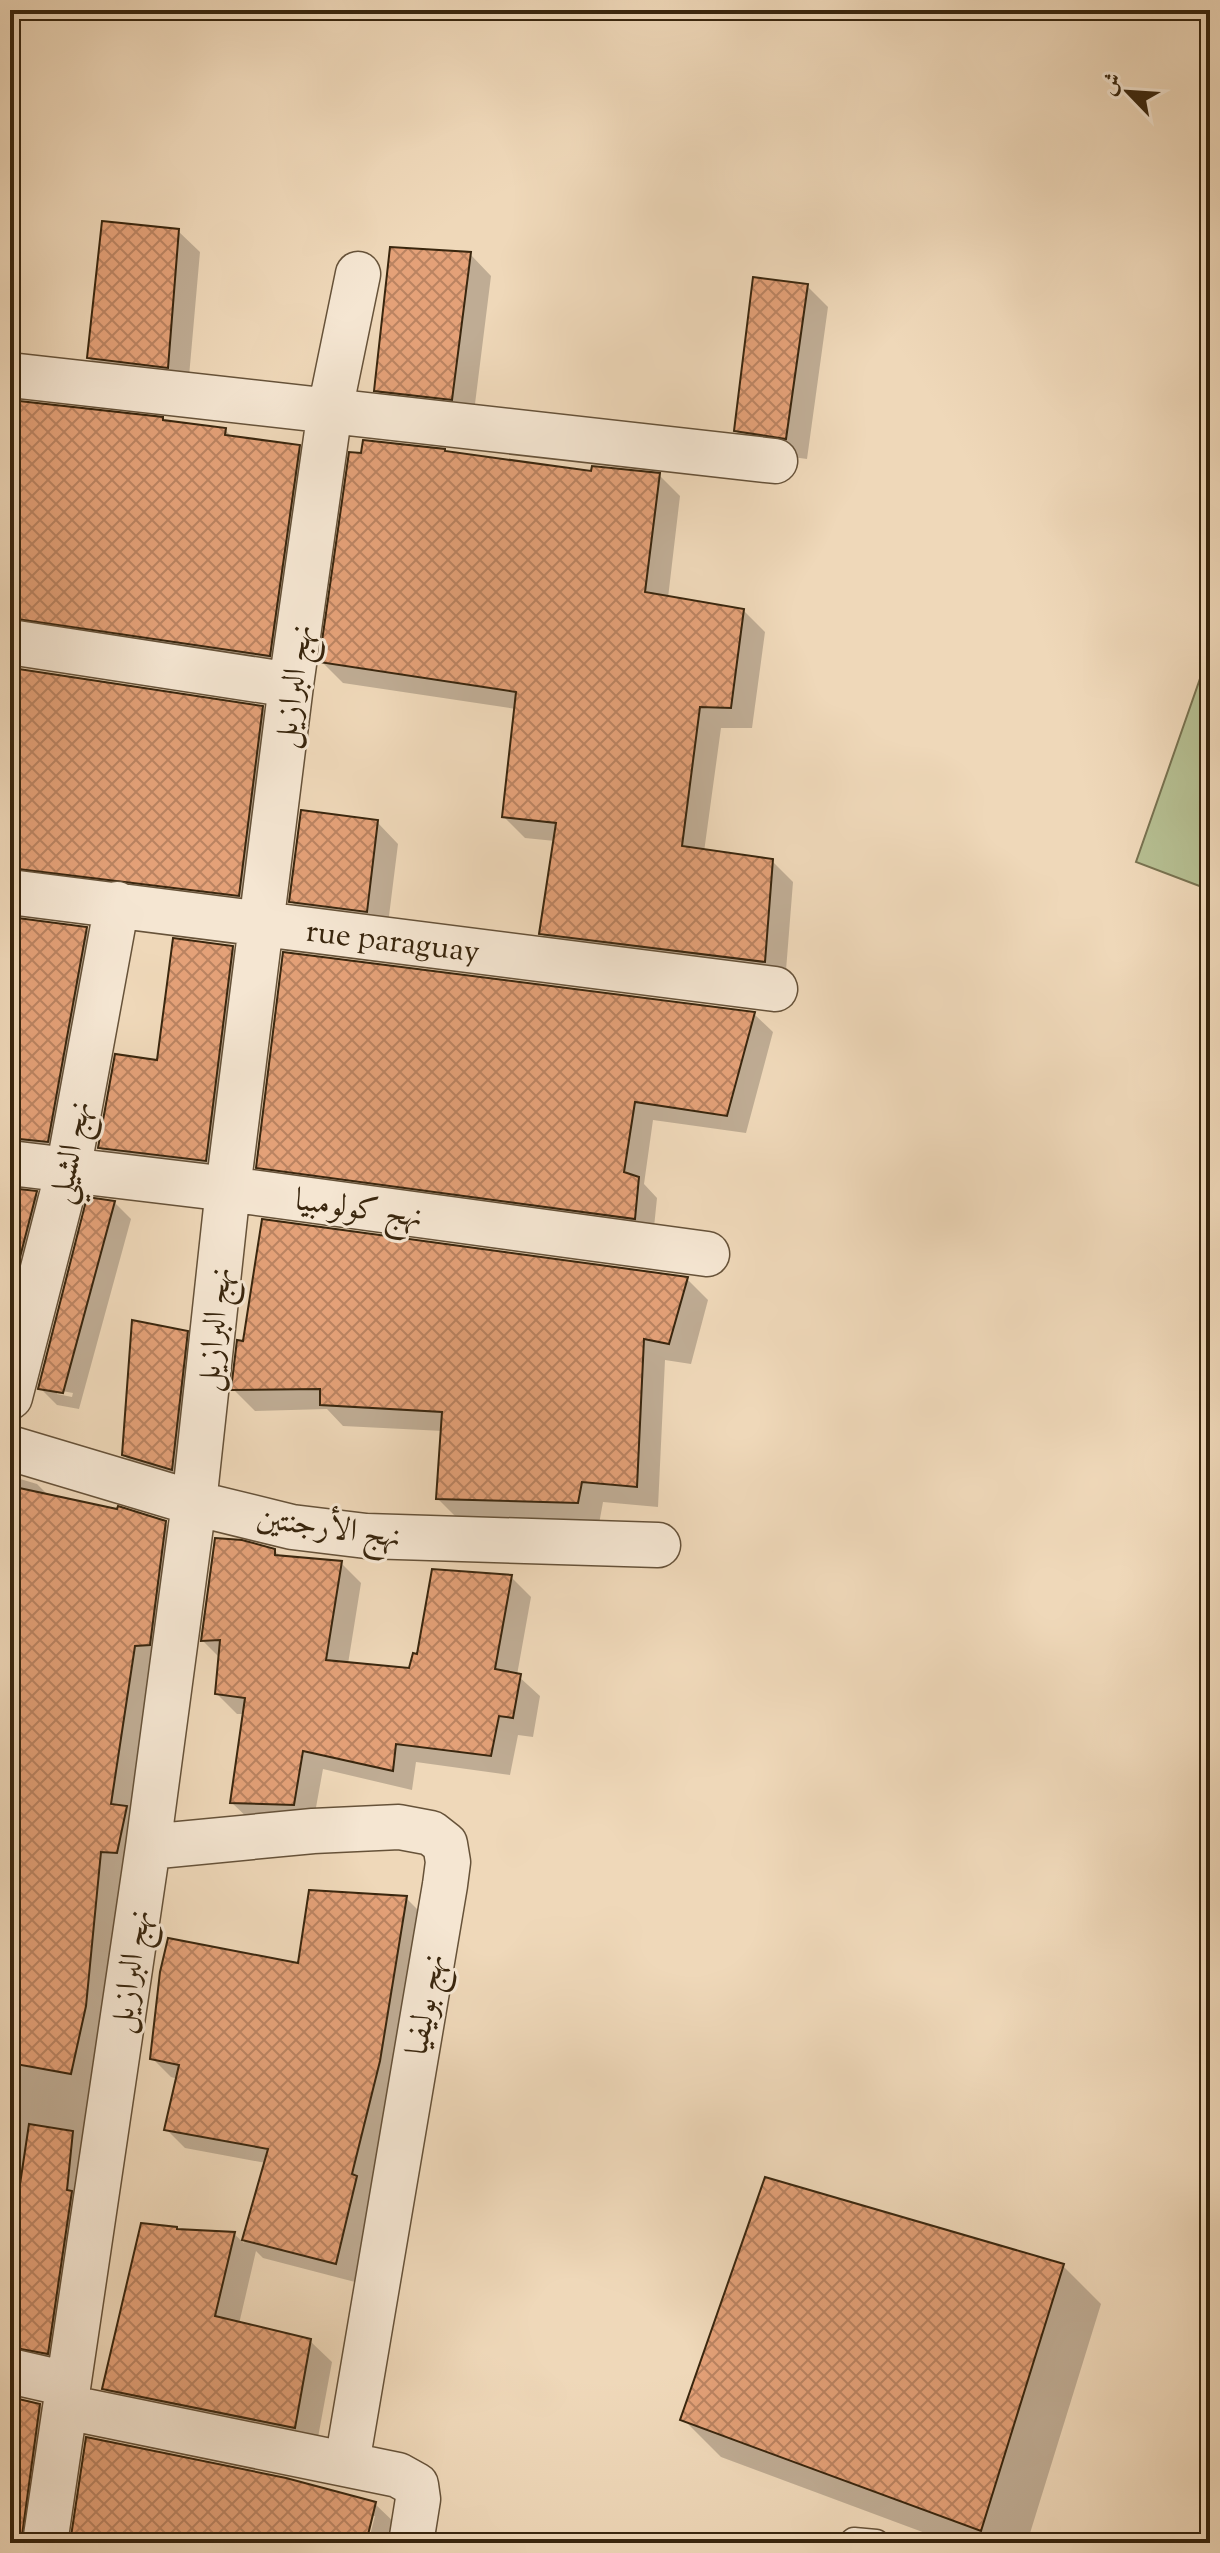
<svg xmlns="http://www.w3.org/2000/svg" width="1220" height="2553" font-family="'Sorts Mill Goudy',Amiri,serif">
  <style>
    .green { fill: #b6bf92; stroke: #787250; stroke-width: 2 }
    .shadow { fill: #0003; fill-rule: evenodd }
    .building { fill: url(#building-cross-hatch); stroke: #39260e; stroke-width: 2 }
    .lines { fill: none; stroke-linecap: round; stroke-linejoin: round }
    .service-casing { stroke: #665239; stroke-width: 29 }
    .minor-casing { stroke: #665239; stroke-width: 47 }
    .service { stroke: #f5e6d2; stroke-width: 26 }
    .minor { stroke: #f5e6d2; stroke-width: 44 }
    .labels { text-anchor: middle; stroke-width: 6; stroke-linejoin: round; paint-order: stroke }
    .street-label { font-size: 32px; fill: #39260e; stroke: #f5e6d2 }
  </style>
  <defs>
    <pattern id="building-cross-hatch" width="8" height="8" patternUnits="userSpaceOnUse" patternTransform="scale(2)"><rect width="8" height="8" fill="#e4a178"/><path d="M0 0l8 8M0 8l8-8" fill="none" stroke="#ba8361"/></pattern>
  </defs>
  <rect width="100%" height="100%" fill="#efd8b9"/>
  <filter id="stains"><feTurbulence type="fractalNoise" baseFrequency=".0025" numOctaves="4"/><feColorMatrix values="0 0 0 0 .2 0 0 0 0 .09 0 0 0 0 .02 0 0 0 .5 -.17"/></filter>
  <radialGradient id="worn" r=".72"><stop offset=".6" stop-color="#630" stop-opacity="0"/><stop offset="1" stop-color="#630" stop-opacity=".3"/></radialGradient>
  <path class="green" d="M 1210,650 L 1210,890 L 1136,862 Z"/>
  <path class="shadow" d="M 178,231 L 200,252 L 188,388 L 110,379 L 89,358 Z
    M 470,254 L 491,276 L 473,420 L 398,411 L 376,390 Z
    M 807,286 L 828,307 L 807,459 L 757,452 L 736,431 Z
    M 10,402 L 162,419 L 166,422 L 225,430 L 233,438 L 299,447 L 320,468 L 290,676 L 10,635 Z
    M 593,473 L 659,475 L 680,496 L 668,598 L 744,611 L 765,632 L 752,728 L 721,728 L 704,852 L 772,861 L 793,882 L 785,983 L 562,954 L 541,933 L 555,841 L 525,838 L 504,817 L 516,709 L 343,683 L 322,662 Z
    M 14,670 L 262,708 L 283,729 L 260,916 L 10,900 L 10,697 Z
    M 377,822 L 398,844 L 387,932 L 312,923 L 291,901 Z
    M 10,919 L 86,929 L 107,950 L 68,1162 L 10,1171 Z
    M 232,947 L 254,969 L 227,1181 L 121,1169 L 100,1148 Z
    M 754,1014 L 773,1032 L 746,1133 L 653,1120 L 644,1184 L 657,1198 L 653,1237 L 277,1186 L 258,1167 Z
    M 10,1190 L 36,1193 L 57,1214 L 10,1397 Z
    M 89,1200 L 115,1203 L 131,1219 L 79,1409 L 57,1405 L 40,1388 ZM 57,1390 L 73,1393 L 72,1397 L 57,1394 Z
    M 687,1279 L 708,1300 L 691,1364 L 665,1360 L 658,1507 L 603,1502 L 599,1524 L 459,1520 L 438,1499 L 443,1431 L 343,1426 L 327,1409 L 255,1411 L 233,1389 Z
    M 187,1333 L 197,1343 L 182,1479 L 134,1465 L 124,1455 Z
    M 10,1476 L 37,1484 L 50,1497 L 165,1523 L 186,1544 L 138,1873 L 121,1872 L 68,2374 L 10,2379 Z
    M 274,1550 L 282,1558 L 341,1563 L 361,1583 L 348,1664 L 411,1670 L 418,1657 L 511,1577 L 531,1597 L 517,1675 L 540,1696 L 533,1737 L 518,1735 L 510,1775 L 416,1762 L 412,1790 L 323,1769 L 313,1824 L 252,1822 L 232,1803 L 245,1714 L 237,1714 L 217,1694 L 220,1658 L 203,1641 Z
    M 406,1898 L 425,1917 L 398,2081 L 370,2192 L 375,2196 L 355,2282 L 263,2258 L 256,2251 L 239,2324 L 310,2341 L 332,2362 L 316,2448 L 125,2409 L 104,2388 L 178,2231 L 234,2234 L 244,2243 L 266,2163 L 185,2148 L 166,2129 L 178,2079 L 171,2077 L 152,2058 Z
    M 1063,2266 L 1101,2304 L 1027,2543 L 952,2543 L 721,2457 L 683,2419 Z
    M 10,2399 L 39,2405 L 60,2426 L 43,2543 L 10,2543 Z
    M 286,2480 L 375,2504 L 397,2525 L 392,2543 L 368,2543 L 375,2516 L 371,2516 L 364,2543 L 72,2543 Z"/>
  <path class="building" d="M 102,221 L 179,229 L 168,368 L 87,358 Z
    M 390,247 L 471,252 L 452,400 L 374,391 Z
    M 753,277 L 808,284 L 786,439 L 734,431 Z
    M 10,400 L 163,417 L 163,420 L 226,428 L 225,435 L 300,445 L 270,656 L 10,618 Z
    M 363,440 L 445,449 L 445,451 L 591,471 L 592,466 L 660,473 L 645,592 L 744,609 L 731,708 L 700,707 L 682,846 L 773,859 L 765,962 L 539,934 L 556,823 L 502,817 L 516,692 L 319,662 L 349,452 L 361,453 Z
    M 12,668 L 263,706 L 239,896 L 10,868 Z
    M 301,810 L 378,820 L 367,912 L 289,902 Z
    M 10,917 L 87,927 L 48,1142 L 10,1138 Z
    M 173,938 L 233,946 L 206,1161 L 98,1148 L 115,1054 L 157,1060 Z
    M 283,952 L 755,1012 L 727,1116 L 635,1102 L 624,1172 L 639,1177 L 635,1219 L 256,1168 Z
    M 10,1188 L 37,1191 L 10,1296 Z
    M 87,1197 L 115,1201 L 63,1393 L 38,1389 Z
    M 262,1219 L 688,1277 L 669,1344 L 644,1339 L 637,1487 L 582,1482 L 578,1503 L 436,1499 L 442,1412 L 320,1405 L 320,1389 L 231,1390 L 237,1340 L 243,1341 Z
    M 132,1320 L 188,1331 L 172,1470 L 122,1455 Z
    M 10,1486 L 117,1509 L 118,1506 L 166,1521 L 150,1645 L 135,1646 L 111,1804 L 127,1806 L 117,1853 L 101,1852 L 86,2006 L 71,2074 L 10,2063 Z
    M 215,1538 L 242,1540 L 275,1549 L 275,1555 L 342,1561 L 326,1660 L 409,1668 L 413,1653 L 417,1654 L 432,1569 L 512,1575 L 495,1669 L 521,1674 L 513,1718 L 499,1716 L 491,1756 L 396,1744 L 393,1771 L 303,1751 L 294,1805 L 230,1803 L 245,1698 L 215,1694 L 220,1640 L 201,1641 Z
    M 309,1890 L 407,1896 L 380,2061 L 352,2174 L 357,2176 L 336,2264 L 242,2240 L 268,2149 L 164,2130 L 179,2065 L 150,2059 L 160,1972 L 168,1938 L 298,1963 Z
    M 29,2124 L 73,2131 L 67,2190 L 72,2191 L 48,2354 L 10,2347 L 10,2251 Z
    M 765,2177 L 1064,2264 L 981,2531 L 680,2420 Z
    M 141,2223 L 177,2227 L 177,2229 L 235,2232 L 215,2316 L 311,2339 L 295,2428 L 102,2389 Z
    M 10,2397 L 40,2404 L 21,2543 L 10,2543 Z
    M 86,2437 L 286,2478 L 376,2502 L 366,2543 L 70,2543 Z"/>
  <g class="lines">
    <g class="service-casing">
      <path id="service" d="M 852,2543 L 854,2541 L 876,2543"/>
    </g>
    <g class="minor-casing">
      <path id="minor" d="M 10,375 L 775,461
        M 10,642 L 291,685
        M 10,892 L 775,989
        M 10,1163 L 228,1189 L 707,1254
        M 10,1397 L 68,1171 L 117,904
        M 10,1448 L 194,1503 L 292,1527 L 366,1536 L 658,1545
        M 148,1847 L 313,1831 L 399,1827 L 431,1833 L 445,1844 L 448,1862 L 445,1885 L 347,2463
        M 10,2371 L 67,2384
        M 66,2407 L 398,2475 L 416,2485 L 418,2499 L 411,2543
        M 45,2543 L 148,1847 L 194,1503 L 228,1189 L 291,685 L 330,410 L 358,274"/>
    </g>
    <use href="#service" class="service"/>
    <use href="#minor" class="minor"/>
  </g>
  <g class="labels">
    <g class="street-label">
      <text transform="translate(292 686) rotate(-82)" y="11">نهج البرازيل</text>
      <text transform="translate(393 940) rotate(7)" y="11">rue paraguay</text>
      <text transform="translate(69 1152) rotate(-79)" y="11">نهج الشيلي</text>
      <text transform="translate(359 1207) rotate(8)" y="11">نهج كولومبيا</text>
      <text transform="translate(213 1329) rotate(-84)" y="11">نهج البرازيل</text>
      <text transform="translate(329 1526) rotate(8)" y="11">نهج الأرجنتين</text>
      <text transform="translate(129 1971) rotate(-81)" y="11">نهج البرازيل</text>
      <text transform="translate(424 2004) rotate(-80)" y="11">نهج بوليفيا</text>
    </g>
  </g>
  <rect width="1220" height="2553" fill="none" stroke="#efd8b9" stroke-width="40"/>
  <rect x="12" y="12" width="1196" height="2529" fill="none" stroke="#39260e" stroke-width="4"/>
  <rect x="20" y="20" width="1180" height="2513" fill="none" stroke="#39260e" stroke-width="2"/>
  <g transform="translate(1128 92) rotate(295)" stroke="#f5e6d2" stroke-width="6" paint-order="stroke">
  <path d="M0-6L14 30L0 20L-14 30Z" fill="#39260e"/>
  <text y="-12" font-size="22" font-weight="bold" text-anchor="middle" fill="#39260e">ش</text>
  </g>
  <rect width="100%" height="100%" filter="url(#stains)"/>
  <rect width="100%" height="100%" fill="url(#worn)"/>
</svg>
